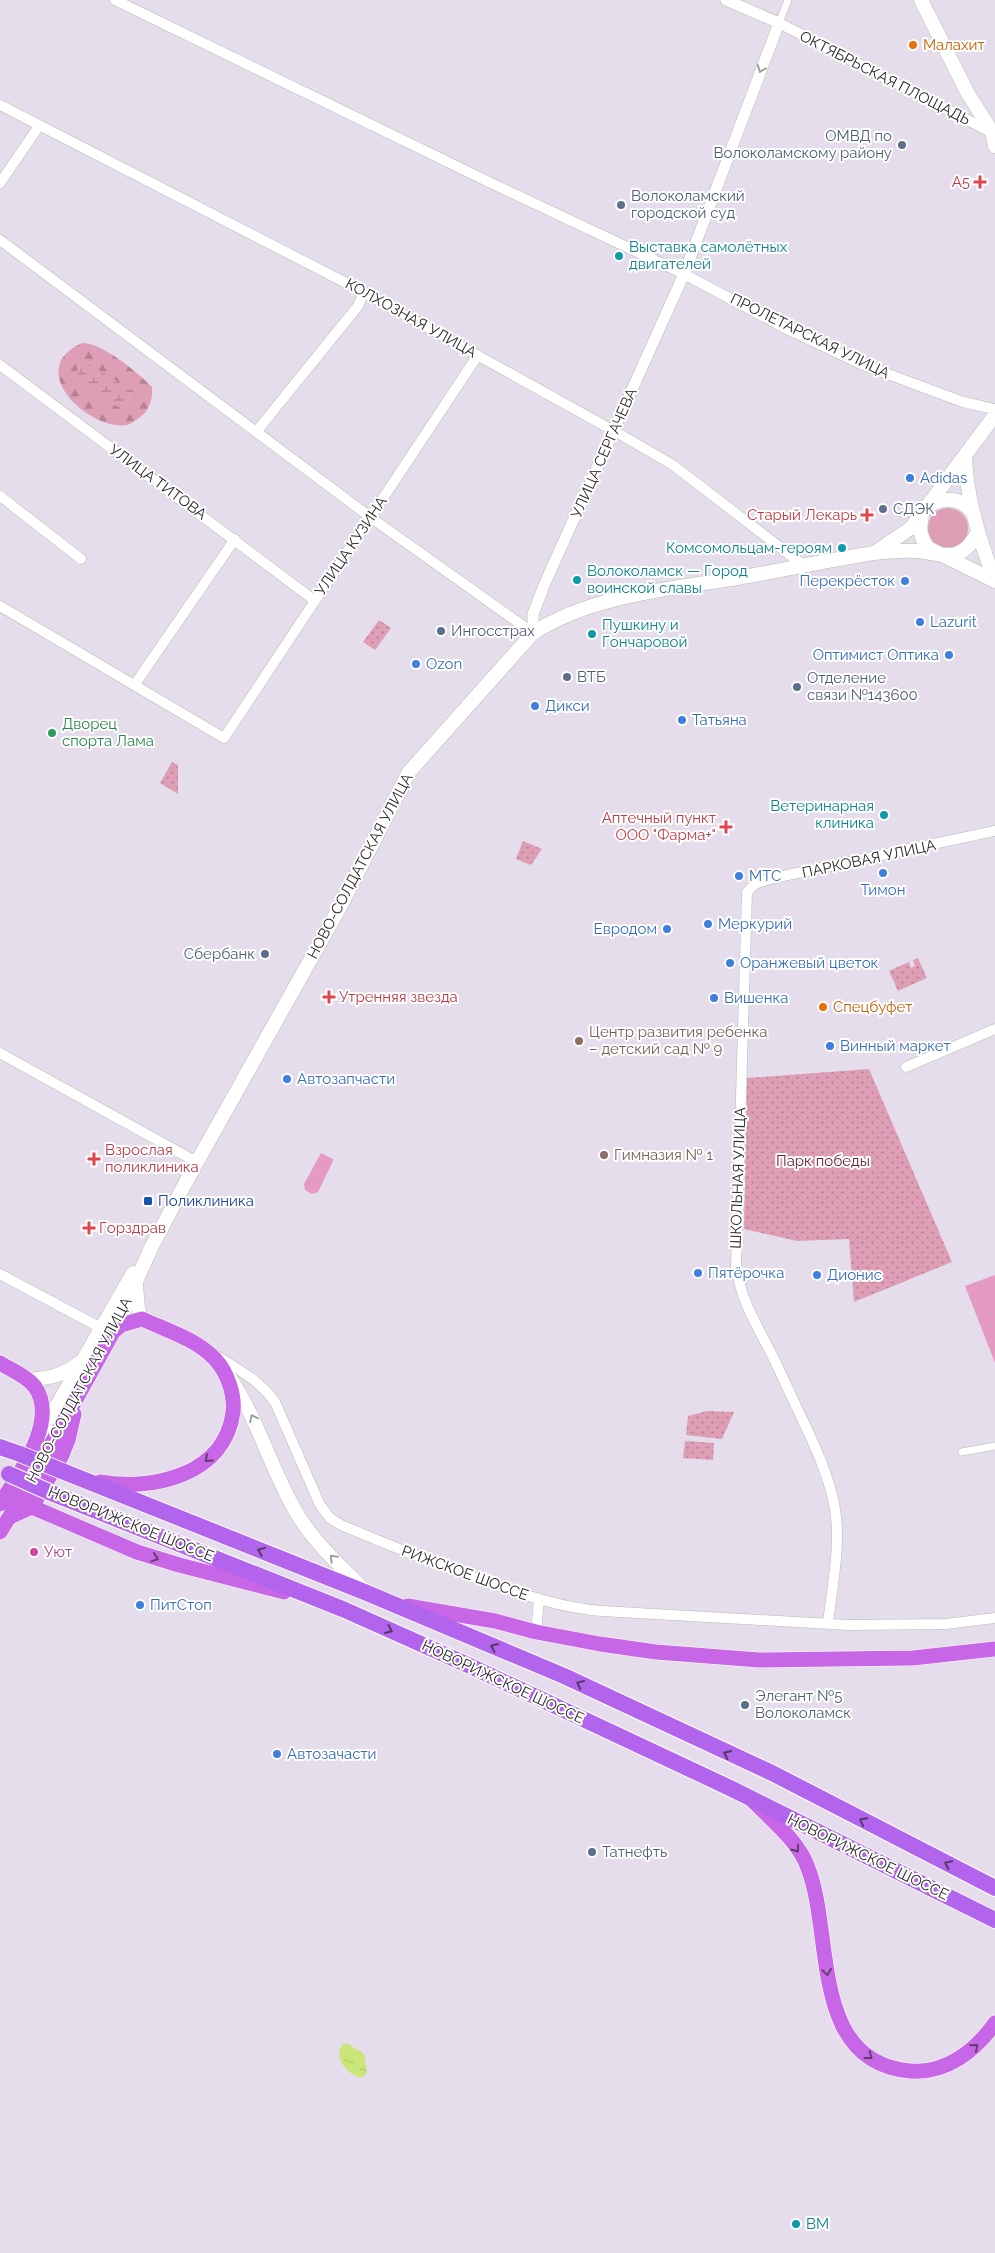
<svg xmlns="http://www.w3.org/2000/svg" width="995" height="2253" font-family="Raleway,sans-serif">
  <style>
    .grass { fill: #de9eb5 }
    .forest { fill: url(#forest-firs); fill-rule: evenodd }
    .wetland { fill: url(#wetland-marsh) }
    .park { fill: url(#park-dots) }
    .pitch { fill: #e59ac6 }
    .water { fill: url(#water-ripples) }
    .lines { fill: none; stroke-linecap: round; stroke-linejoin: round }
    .pedestrian-casing { stroke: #b4bdb1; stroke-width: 8 }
    .minor-casing { stroke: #b4bdb1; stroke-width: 11 }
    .tertiary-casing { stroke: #b4bdb1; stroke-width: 12 }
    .secondary-casing { stroke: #b4bdb1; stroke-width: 15 }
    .primary-casing { stroke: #fff; stroke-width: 16 }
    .trunk-casing { stroke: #fff; stroke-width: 18 }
    .pedestrian { stroke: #fff; stroke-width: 7 }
    .minor { stroke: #fff; stroke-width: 10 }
    .tertiary { stroke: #fff; stroke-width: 11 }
    .secondary { stroke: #fff; stroke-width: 14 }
    .primary { stroke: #c767e7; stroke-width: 15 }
    .trunk { stroke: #b264ed; stroke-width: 16 }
    .trunk-bridge-casing { stroke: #fff; stroke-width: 18; stroke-linecap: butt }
    .trunk-bridge { stroke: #b264ed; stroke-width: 16 }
    .oneway { stroke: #9f9f9f }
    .oneway2 { stroke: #613f6c }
    .oneway3 { stroke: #533b64 }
    .food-dot { fill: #e8710a; stroke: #fff; stroke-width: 2 }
    .service-dot { fill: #5c6f8a; stroke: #fff; stroke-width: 2 }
    .health-dot { fill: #e0444e; stroke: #fff; stroke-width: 2 }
    .culture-dot { fill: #0f9aa8; stroke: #fff; stroke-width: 2 }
    .shop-dot { fill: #3f7fe0; stroke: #fff; stroke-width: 2 }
    .leisure-dot { fill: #2e9e5b; stroke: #fff; stroke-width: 2 }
    .education-dot { fill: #8d6e63; stroke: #fff; stroke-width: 2 }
    .transit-dot { fill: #1a4fb4; stroke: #fff; stroke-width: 2 }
    .hotel-dot { fill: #d1479c; stroke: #fff; stroke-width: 2 }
    .labels { text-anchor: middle; stroke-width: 4; stroke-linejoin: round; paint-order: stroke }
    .food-label { font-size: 15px; fill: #c56008; stroke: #fff; text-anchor: start }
    .street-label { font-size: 15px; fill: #2a2a2a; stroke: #fff }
    .service-label { font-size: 15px; fill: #4e5e75; stroke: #fff; text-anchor: start }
    .health-label { font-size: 15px; fill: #be3a42; stroke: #fff; text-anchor: end }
    .culture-label { font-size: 15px; fill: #0d838f; stroke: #fff; text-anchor: start }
    .shop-label { font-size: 15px; fill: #366cbe; stroke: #fff; text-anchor: start }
    .leisure-label { font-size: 15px; fill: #27864d; stroke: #fff; text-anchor: start }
    .education-label { font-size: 15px; fill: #785e54; stroke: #fff; text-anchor: start }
    .park-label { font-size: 15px; fill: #631f2e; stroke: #fff }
    .transit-label { font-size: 15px; fill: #164399; stroke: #fff; text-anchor: start }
    .hotel-label { font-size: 15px; fill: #b23c85; stroke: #fff; text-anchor: start }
  </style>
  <defs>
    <pattern id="forest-firs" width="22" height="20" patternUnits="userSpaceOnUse" patternTransform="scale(1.25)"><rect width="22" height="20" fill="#de9eb5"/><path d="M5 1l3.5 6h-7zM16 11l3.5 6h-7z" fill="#b48193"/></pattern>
    <pattern id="wetland-marsh" width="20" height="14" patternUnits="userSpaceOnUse" patternTransform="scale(1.25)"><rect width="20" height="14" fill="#de9eb5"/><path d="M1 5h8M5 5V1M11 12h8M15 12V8" fill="none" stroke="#b48193"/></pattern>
    <pattern id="park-dots" width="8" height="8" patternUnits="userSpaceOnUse" patternTransform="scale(1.25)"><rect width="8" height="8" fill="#de9eb5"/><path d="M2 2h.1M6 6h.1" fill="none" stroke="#b48193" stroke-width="1.8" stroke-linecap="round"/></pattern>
    <pattern id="water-ripples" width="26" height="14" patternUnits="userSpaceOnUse" patternTransform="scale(1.25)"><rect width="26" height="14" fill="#cae678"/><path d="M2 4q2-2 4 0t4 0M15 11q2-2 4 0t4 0" fill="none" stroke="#aec568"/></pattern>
  </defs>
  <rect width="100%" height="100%" fill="#e5ddeb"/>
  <path class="grass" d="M928 528a20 20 0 1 1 40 0a20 20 0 1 1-40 0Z"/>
  <path class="forest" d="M 82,343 C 103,343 137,372 152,387 C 153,398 150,410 140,417 C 136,420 131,424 127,425 C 89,431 23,369 82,343 ZM 81,364 L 89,364 L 121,408 L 106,400 L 79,381 L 77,371 Z"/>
  <path class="wetland" d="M 81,363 L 89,364 L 133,391 L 133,402 L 121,408 L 106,400 L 78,381 L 77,371 Z"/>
  <path class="park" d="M 379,620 L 391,628 L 375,650 L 363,642 Z
    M 172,762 L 178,765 L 178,794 L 160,783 Z
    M 523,841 L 542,849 L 531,865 L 516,859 Z
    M 918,958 L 927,978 L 898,991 L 889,971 L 909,962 L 911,968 L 915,966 L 913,960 Z
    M 869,1069 L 952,1262 L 854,1302 L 849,1239 L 797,1241 L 744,1229 L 747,1078 Z
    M 707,1411 L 734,1412 L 722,1439 L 686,1435 L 688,1416 Z
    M 685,1441 L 714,1443 L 713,1460 L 683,1458 Z"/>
  <path class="pitch" d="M 321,1153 L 333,1159 L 333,1161 L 318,1192 L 312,1194 L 305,1190 L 304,1184 Z
    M 995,1275 L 995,1363 L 965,1286 Z"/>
  <path class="water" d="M 343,2044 L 348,2044 L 364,2054 L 367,2073 L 362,2078 C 348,2075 332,2058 343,2044 Z"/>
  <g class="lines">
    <g class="pedestrian-casing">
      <path id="pedestrian" d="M 779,23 L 788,0
        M 962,1452 L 995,1446"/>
    </g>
    <g class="minor-casing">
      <path id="minor" d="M 115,0 L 491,183 L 684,274 L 785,328 L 861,364 L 963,402 L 995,409
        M 779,23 L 991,132
        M 0,105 L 354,287 L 623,436 L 673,465 L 803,565
        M 0,183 L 39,126
        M 0,240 L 370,517 L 533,633
        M 0,365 L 314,600
        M 256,432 L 358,306 L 364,292
        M 0,496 L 81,559
        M 0,606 L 224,738 L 478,355
        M 135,684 L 235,539
        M 0,1053 L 197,1162
        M 906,1067 L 995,1029
        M 0,1274 L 101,1328
        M 215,1355 C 238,1369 259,1380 275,1402 L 320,1505 L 330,1518 L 341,1525 C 388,1545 436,1564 484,1581 C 522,1594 561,1608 602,1611 L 848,1625 L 946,1624 L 995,1618
        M 828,1623 C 832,1588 841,1544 835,1509 C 829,1473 811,1438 796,1406 C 787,1387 779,1369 770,1351 C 754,1320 742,1302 736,1267 L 747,892 L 755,884 L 769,879 L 995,831
        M 536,1632 L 539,1599"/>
    </g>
    <g class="tertiary-casing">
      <path id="tertiary" d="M 533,633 L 533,614 L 545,583 L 684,274 L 779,23 L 726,0"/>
    </g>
    <g class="secondary-casing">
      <path id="secondary" d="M 921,0 L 967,92 L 992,132 L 995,146
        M 965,458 C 967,501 980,541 995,581
        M 930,505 C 947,496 962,498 974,514
        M 922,516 C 919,529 920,537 928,548 L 995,581
        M 877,551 L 911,528 L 995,415
        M 136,1285 L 138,1309 L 142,1319
        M 113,1332 L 152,1246 L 188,1178 L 340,907 L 409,772 L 533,633 C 592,595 670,589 738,578 C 784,570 828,560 874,553 C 888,552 902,550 917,551 C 945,554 960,564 977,534
        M 229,1377 C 258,1418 270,1468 296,1512 C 314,1543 342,1567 367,1593
        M 28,1380 C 48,1378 63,1376 79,1363
        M 40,1435 L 133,1273"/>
    </g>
    <g class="primary-casing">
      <path id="primary" d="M 0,1363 C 11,1370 27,1376 35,1387 C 59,1421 18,1475 0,1504
        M 32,1507 L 62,1455 L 68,1440 L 74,1414
        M 10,1517 L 32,1507 L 137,1552 L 179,1565 L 284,1592
        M 0,1532 L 23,1495 L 113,1332 L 121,1325 L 142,1319 C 166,1330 196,1339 215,1359 C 227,1372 235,1394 233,1412 C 225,1475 153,1491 100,1482
        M 408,1606 L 495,1621 L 536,1632 L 600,1644 L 656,1652 L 759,1660 L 913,1658 L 995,1649
        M 753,1801 C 772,1820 799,1842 808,1868 C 834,1935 809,2062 910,2071 C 946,2074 975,2051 995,2023"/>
    </g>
    <g class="trunk-casing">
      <path id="trunk" d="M 0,1447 L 20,1454
        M 62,1471 L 367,1593 L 564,1676 L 772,1773 L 995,1888
        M 49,1492 L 345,1610 L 468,1665 L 730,1788 L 995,1920"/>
    </g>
    <use href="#pedestrian" class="pedestrian"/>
    <use href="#minor" class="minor"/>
    <use href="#tertiary" class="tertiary"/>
    <use href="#secondary" class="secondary"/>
    <use href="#primary" class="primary"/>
    <use href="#trunk" class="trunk"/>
    <g class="trunk-bridge-casing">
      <path id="trunk-bridge" d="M 20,1454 L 62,1471
        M 9,1474 L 49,1492"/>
    </g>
    <use href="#trunk-bridge" class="trunk-bridge"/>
  </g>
  <defs><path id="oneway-chevron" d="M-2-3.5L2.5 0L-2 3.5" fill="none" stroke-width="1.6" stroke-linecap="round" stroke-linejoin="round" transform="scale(1.25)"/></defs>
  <g class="oneway">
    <use href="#oneway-chevron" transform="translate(761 69) rotate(111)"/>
    <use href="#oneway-chevron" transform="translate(253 1418) rotate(-116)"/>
    <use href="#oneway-chevron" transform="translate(333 1558) rotate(-135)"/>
  </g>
  <g class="oneway2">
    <use href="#oneway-chevron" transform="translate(208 1459) rotate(138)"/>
    <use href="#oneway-chevron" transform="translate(155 1558) rotate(18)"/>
    <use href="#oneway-chevron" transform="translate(796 1849) rotate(54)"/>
    <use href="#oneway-chevron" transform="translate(827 1972) rotate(82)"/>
    <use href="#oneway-chevron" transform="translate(975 2047) rotate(-40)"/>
    <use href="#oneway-chevron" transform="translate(869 2056) rotate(37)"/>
  </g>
  <g class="oneway3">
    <use href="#oneway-chevron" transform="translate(261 1551) rotate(-158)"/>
    <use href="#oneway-chevron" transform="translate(389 1630) rotate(24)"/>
    <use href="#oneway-chevron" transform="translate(494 1647) rotate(-157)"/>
    <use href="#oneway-chevron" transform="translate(580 1684) rotate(-155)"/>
    <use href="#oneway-chevron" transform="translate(727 1754) rotate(-156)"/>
    <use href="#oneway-chevron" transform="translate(863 1821) rotate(-152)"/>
    <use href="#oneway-chevron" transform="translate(948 1864) rotate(-154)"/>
  </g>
  <g class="food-dot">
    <circle cx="913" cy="45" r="5"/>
    <circle cx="823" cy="1007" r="5"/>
  </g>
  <g class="service-dot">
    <circle cx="902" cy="145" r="5"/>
    <circle cx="621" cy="205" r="5"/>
    <circle cx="883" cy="509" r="5"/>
    <circle cx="441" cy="631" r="5"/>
    <circle cx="567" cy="677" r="5"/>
    <circle cx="797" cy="687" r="5"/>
    <circle cx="265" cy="954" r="5"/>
    <circle cx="745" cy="1705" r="5"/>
    <circle cx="592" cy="1852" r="5"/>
  </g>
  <g class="health-dot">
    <path d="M977.5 174.5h5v5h5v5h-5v5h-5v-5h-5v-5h5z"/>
    <path d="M864.5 507.5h5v5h5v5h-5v5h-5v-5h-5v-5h5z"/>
    <path d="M723.5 819.5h5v5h5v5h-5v5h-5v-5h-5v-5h5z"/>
    <path d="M326.5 989.5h5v5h5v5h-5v5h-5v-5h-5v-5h5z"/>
    <path d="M91.5 1151.5h5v5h5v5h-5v5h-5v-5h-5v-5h5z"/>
    <path d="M86.5 1220.5h5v5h5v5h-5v5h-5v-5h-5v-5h5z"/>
  </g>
  <g class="culture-dot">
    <circle cx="619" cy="256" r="5"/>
    <circle cx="842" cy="548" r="5"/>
    <circle cx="577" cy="580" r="5"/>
    <circle cx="592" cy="634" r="5"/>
    <circle cx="884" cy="815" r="5"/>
    <circle cx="796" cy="2224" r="5"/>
  </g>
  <g class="shop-dot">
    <circle cx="910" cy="478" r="5"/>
    <circle cx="905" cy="581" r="5"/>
    <circle cx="920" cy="622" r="5"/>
    <circle cx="949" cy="655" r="5"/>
    <circle cx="416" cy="664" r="5"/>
    <circle cx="535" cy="706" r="5"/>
    <circle cx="682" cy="720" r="5"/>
    <circle cx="883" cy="873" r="5"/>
    <circle cx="739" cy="876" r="5"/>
    <circle cx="708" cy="924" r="5"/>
    <circle cx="667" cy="929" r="5"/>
    <circle cx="730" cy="963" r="5"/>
    <circle cx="714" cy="998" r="5"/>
    <circle cx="830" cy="1046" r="5"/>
    <circle cx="287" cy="1079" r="5"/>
    <circle cx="698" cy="1273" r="5"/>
    <circle cx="817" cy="1275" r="5"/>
    <circle cx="140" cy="1605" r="5"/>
    <circle cx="277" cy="1754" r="5"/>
  </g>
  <circle class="leisure-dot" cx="52" cy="733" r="5"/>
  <g class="education-dot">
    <circle cx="579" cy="1041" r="5"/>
    <circle cx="604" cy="1155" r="5"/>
  </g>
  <rect class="transit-dot" x="143" y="1196" width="10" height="10" rx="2.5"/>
  <circle class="hotel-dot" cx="34" cy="1552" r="5"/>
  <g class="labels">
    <g class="food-label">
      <text x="923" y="50">Малахит</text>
      <text x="833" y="1012">Спецбуфет</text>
    </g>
    <g class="street-label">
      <text transform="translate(885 78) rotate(27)" y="5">ОКТЯБРЬСКАЯ ПЛОЩАДЬ</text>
      <text transform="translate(411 318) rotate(29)" y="5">КОЛХОЗНАЯ УЛИЦА</text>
      <text transform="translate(810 336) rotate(26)" y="5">ПРОЛЕТАРСКАЯ УЛИЦА</text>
      <text transform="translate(604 453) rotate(-66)" y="5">УЛИЦА СЕРГАЧЕВА</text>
      <text transform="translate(158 482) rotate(36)" y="5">УЛИЦА ТИТОВА</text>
      <text transform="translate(351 546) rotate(-56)" y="5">УЛИЦА КУЗИНА</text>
      <text transform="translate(869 859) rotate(-12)" y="5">ПАРКОВАЯ УЛИЦА</text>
      <text transform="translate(360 866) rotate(-62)" y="5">НОВО-СОЛДАТСКАЯ УЛИЦА</text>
      <text transform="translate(738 1178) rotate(-88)" y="5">ШКОЛЬНАЯ УЛИЦА</text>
      <text transform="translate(79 1390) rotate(-62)" y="5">НОВО-СОЛДАТСКАЯ УЛИЦА</text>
      <text transform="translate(131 1524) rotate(22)" y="5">НОВОРИЖСКОЕ ШОССЕ</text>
      <text transform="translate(465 1573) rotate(20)" y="5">РИЖСКОЕ ШОССЕ</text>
      <text transform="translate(503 1682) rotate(25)" y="5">НОВОРИЖСКОЕ ШОССЕ</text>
      <text transform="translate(868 1857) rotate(26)" y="5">НОВОРИЖСКОЕ ШОССЕ</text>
    </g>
    <g class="service-label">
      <text x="892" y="141" text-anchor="end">ОМВД по<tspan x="892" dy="17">Волоколамскому району</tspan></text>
      <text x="631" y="201">Волоколамский<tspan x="631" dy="17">городской суд</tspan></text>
      <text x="893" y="514">СДЭК</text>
      <text x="451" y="636">Ингосстрах</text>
      <text x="577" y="682">ВТБ</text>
      <text x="807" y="683">Отделение<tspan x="807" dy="17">связи №143600</tspan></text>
      <text x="255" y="959" text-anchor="end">Сбербанк</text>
      <text x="755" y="1701">Элегант №5<tspan x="755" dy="17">Волоколамск</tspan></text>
      <text x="602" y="1857">Татнефть</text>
    </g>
    <g class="health-label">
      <text x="970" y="187">А5</text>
      <text x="857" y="520">Старый Лекарь</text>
      <text x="716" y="823">Аптечный пункт<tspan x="716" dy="17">ООО "Фарма+"</tspan></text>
      <text x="339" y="1002" text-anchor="start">Утренняя звезда</text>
      <text x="105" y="1155" text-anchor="start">Взрослая<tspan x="105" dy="17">поликлиника</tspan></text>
      <text x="99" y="1233" text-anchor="start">Горздрав</text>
    </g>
    <g class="culture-label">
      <text x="629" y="252">Выставка самолётных<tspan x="629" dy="17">двигателей</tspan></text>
      <text x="832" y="553" text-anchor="end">Комсомольцам-героям</text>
      <text x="587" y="576">Волоколамск — Город<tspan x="587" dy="17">воинской славы</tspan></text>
      <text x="602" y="630">Пушкину и<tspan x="602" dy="17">Гончаровой</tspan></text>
      <text x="874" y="811" text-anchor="end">Ветеринарная<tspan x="874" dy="17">клиника</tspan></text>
      <text x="806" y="2229">ВМ</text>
    </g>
    <g class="shop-label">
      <text x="920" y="483">Adidas</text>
      <text x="895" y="586" text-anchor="end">Перекрёсток</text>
      <text x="930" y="627">Lazurit</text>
      <text x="939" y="660" text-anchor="end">Оптимист Оптика</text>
      <text x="426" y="669">Ozon</text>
      <text x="545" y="711">Дикси</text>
      <text x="692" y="725">Татьяна</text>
      <text x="749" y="881">МТС</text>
      <text x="883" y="895" text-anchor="middle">Тимон</text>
      <text x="718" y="929">Меркурий</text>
      <text x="657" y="934" text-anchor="end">Евродом</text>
      <text x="740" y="968">Оранжевый цветок</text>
      <text x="724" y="1003">Вишенка</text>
      <text x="840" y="1051">Винный маркет</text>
      <text x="297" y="1084">Автозапчасти</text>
      <text x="708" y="1278">Пятёрочка</text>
      <text x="827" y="1280">Дионис</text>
      <text x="150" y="1610">ПитСтоп</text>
      <text x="287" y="1759">Автозачасти</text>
    </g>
    <g class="leisure-label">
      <text x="62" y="729">Дворец<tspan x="62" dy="17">спорта Лама</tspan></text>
    </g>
    <g class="education-label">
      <text x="589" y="1037">Центр развития ребенка<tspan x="589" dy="17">– детский сад № 9</tspan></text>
      <text x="614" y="1160">Гимназия № 1</text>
    </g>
    <g class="park-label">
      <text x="823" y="1166">Парк победы</text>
    </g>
    <g class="transit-label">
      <text x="158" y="1206">Поликлиника</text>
    </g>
    <g class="hotel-label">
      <text x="44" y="1557">Уют</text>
    </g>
  </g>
</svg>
